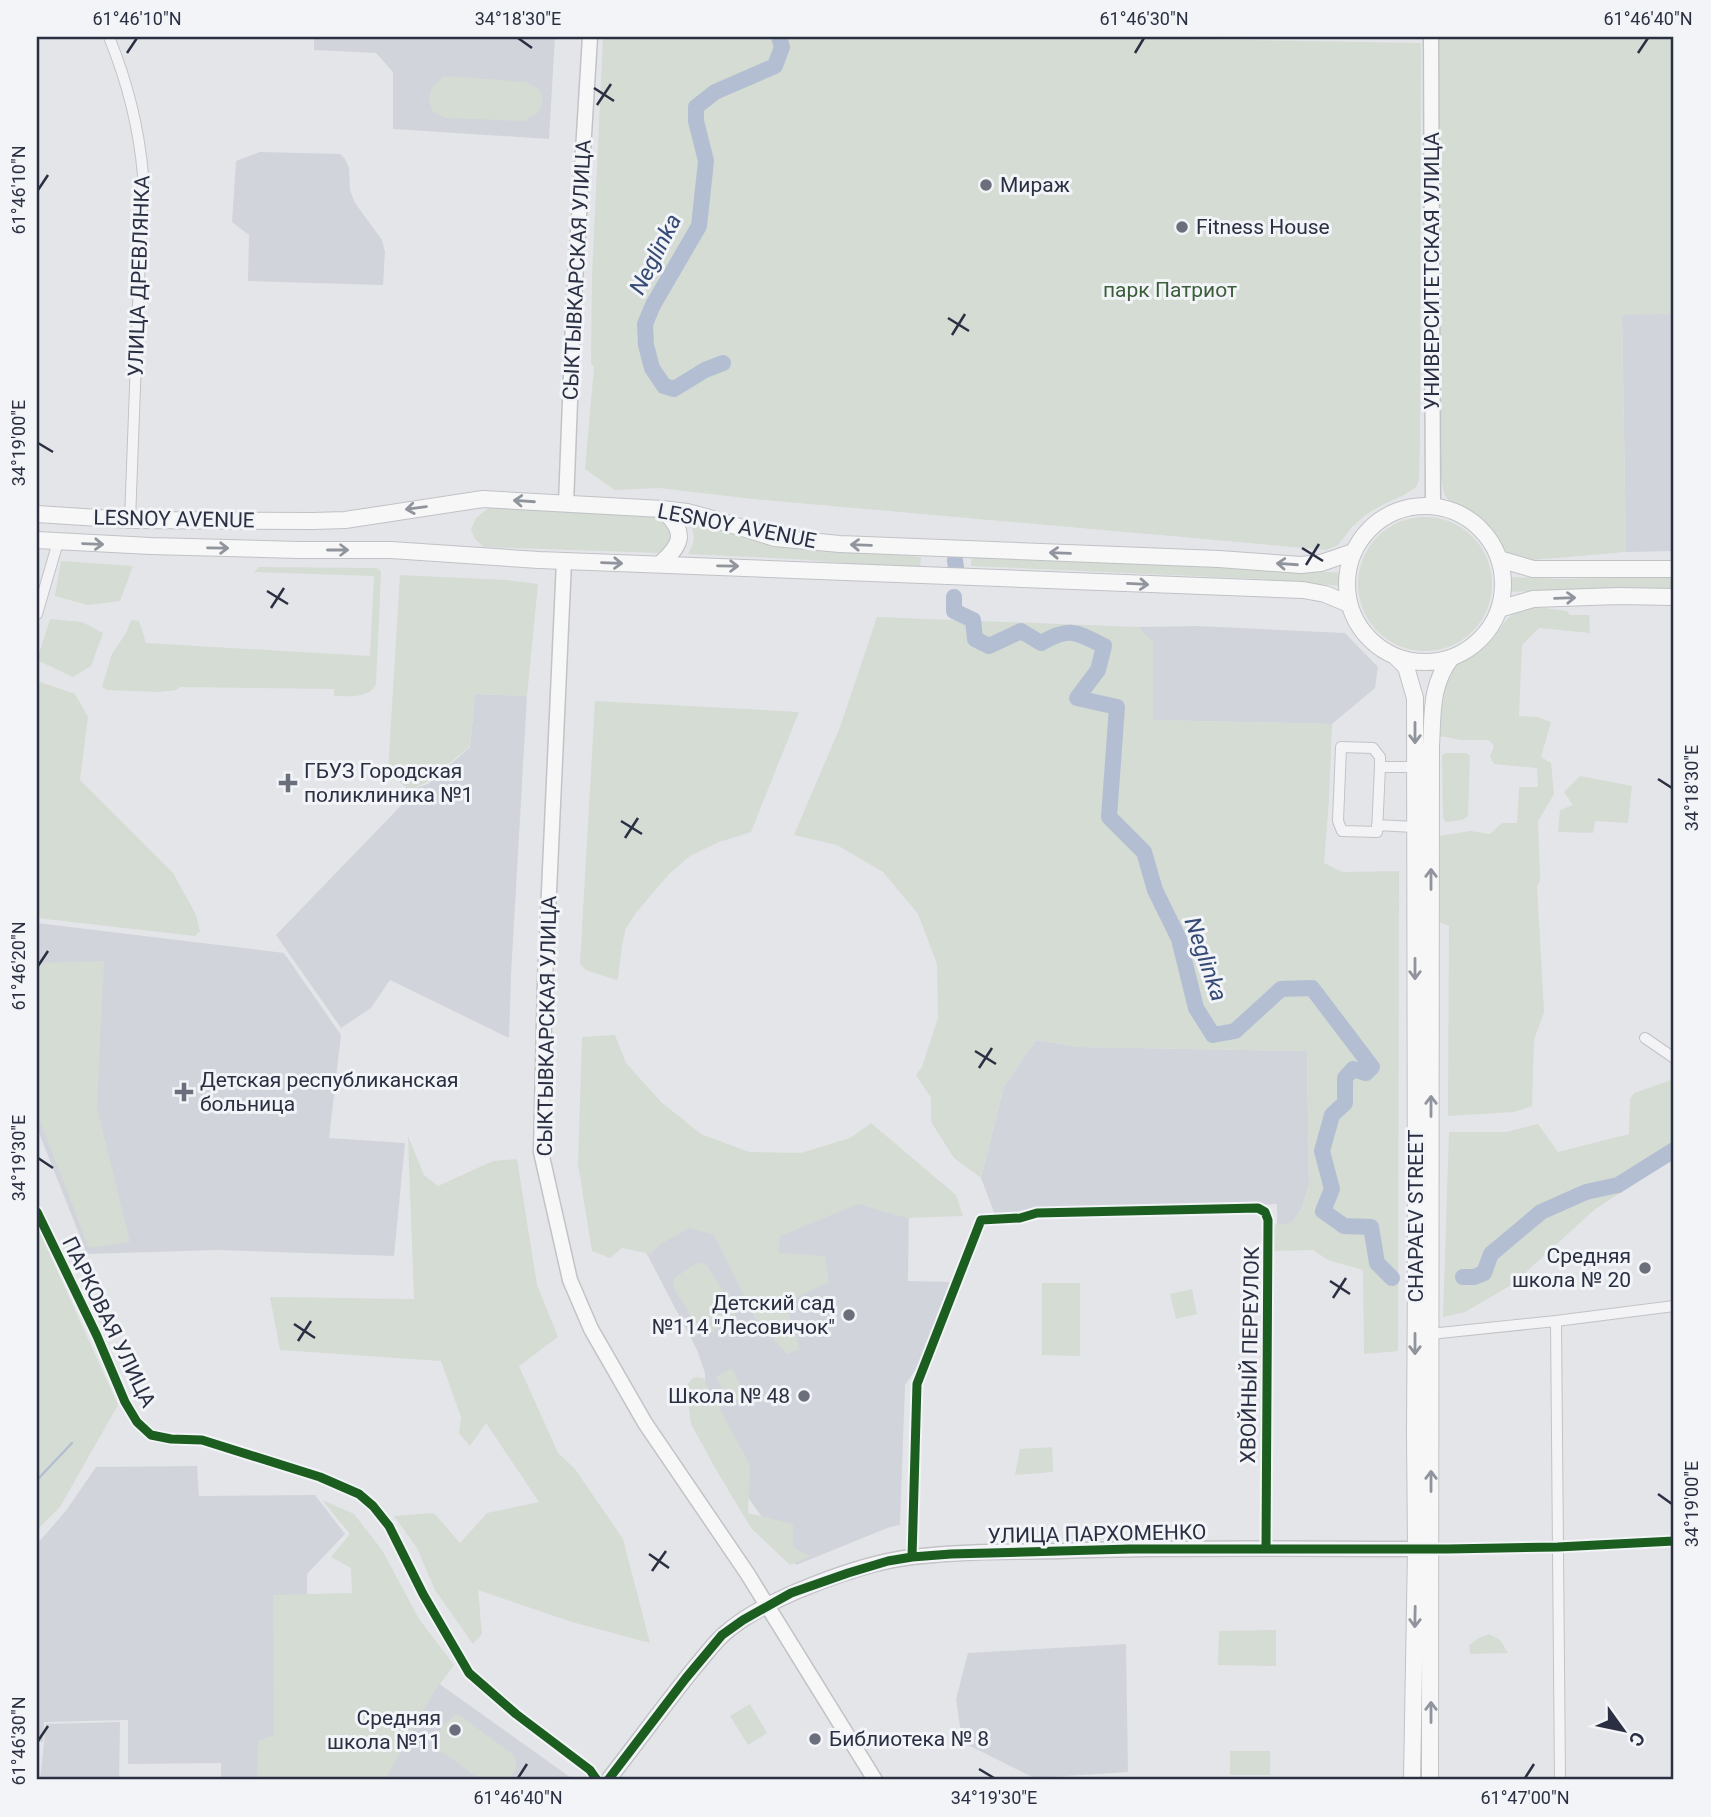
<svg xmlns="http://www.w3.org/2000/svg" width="1711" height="1817" font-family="Roboto,sans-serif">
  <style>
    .built { fill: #d2d4db }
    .green { fill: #d4dcd4 }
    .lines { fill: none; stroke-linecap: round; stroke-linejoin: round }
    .stream { stroke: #b3bed2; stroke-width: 2.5 }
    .river { stroke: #b3bed2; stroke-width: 16 }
    .street-casing { stroke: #c2c3c6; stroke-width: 12 }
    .secondary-casing { stroke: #c2c3c6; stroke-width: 17 }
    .primary-casing { stroke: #c0c2c6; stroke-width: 18 }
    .street { stroke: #f3f3f5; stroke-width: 10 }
    .secondary { stroke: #f7f7f7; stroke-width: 14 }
    .primary { stroke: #f7f7f7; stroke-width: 16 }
    .cycleway-casing { stroke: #f2f4f8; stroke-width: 13 }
    .cycleway { stroke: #1b5e20; stroke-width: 9 }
    .oneway { stroke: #90949c }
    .ticks { fill: none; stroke: #2a3042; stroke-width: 2.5 }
    .poi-dot { fill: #6b6f7c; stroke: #f2f4f8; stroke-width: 2.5 }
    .labels { text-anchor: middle; stroke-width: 6; stroke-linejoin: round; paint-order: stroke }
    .poi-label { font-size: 21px; fill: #2a3042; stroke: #f2f4f8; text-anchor: start }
    .street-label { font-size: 21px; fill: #2a3042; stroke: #f2f4f8 }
    .park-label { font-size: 21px; fill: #3b5d38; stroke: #f2f4f8 }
    .water-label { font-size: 23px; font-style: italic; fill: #354a75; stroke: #f2f4f8 }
    .neatline { fill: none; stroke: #2a3042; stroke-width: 2.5 }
    .ticks-label { font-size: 18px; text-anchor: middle; fill: #2a3042 }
  </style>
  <rect width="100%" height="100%" fill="#e4e5e8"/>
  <path class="built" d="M 314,37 L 555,37 L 549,139 L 393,129 L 393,72 L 376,53 L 314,50 Z
    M 260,152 L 340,154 L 345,159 L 349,168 L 350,190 L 355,203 L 382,240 L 385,252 L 383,285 L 248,281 L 249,235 L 232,222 L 236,161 Z
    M 1622,314 L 1674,314 L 1674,551 L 1626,552 Z
    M 1197,626 L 1345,633 L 1378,667 L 1375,688 L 1332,724 L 1153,720 L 1153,643 L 1138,627 Z
    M 475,694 L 527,696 L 511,975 L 509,1038 L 390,980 L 371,1008 L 341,1028 L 276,935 L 419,787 L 428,784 L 470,747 Z
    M 37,923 L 284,953 L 341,1035 L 329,1138 L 405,1143 L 394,1256 L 218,1250 L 87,1254 L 37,1128 Z
    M 1036,1040 L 1079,1047 L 1307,1051 L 1309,1184 L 1302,1208 L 1291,1224 L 1277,1224 L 1277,1204 L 995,1215 L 981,1178 L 1004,1086 Z
    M 909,1194 L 908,1281 L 951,1282 L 921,1362 L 905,1385 L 900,1525 L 890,1527 L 796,1565 L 703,1434 L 705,1373 L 697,1350 L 639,1239 L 693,1216 Z
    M 197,1466 L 199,1496 L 315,1495 L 345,1534 L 307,1574 L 307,1606 L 361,1780 L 221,1780 L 221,1763 L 128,1764 L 128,1720 L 44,1722 L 43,1742 L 37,1742 L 37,1544 L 65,1512 L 96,1467 Z
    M 1126,1644 L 1128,1772 L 1034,1778 L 962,1742 L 956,1699 L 968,1653 Z
    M 434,1680 L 574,1780 L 378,1780 Z
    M 120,1722 L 119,1780 L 40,1780 L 46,1724 Z"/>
  <path class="green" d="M 603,37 L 1127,37 L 1128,38 L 1421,43 L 1420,438 L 1419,480 L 1416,487 L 1404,495 L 1382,505 L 1367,514 L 1352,527 L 1338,545 L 1327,550 L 753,499 L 659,488 L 615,490 L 585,469 L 594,367 L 591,363 L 592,276 Z
    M 1439,37 L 1674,37 L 1674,314 L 1622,315 L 1626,552 L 1532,560 L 1511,555 L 1503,549 L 1491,531 L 1471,513 L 1453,506 L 1444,494 L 1440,469 Z
    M 444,76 L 527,82 L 540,90 L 543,101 L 538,113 L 524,121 L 445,118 L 433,112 C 426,95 430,87 444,76 Z
    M 488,508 L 661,514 L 675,524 L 673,544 L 660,553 L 484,547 L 475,539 L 471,529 L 476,518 Z
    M1358 584a67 67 0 1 1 134 0a67 67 0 1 1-134 0Z
    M 688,518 L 777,542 L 921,557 L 920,569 L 794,559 L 688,554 C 697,539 694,534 688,518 Z
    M 972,553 L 1163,562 L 1343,573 L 1342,586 L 1261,579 L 971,566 Z
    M 61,561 L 133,566 L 120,601 L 88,605 L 55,596 Z
    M 259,567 L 377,568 L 381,572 L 376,684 C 369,699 349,696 334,696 L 334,689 L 180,687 L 176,690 L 159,692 L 107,690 L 102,687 L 112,654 L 126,633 L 131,620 L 139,621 L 146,643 L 370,656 L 374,576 L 254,572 Z
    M 400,575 L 506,580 L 538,584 L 527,696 L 475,694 L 470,746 L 427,782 L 418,786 L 413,794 L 388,771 Z
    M 1511,577 L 1559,579 L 1674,577 L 1674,589 L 1604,588 L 1511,592 Z
    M 1537,607 L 1567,611 L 1570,615 L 1589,615 L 1590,633 L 1539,628 L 1522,645 L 1519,716 L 1537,717 L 1551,722 L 1541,757 L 1551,763 L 1554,794 L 1538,821 L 1540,881 L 1537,886 L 1544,1012 L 1534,1040 L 1532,1106 L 1514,1112 L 1448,1116 L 1449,926 L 1440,922 L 1440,836 L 1470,831 L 1490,834 L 1502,823 L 1517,823 L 1519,787 L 1538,787 L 1537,768 L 1494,764 L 1490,757 L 1494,746 L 1489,740 L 1461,740 L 1440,736 C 1441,714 1439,693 1452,674 L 1450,669 C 1463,661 1478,654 1489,643 C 1509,621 1502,613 1537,607 Z
    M 877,617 L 1138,627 L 1153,643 L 1153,720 L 1332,724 L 1329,799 L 1324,863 L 1342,872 L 1399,871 L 1398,1351 L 1364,1354 L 1363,1270 L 1328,1260 L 1313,1250 L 1272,1251 L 1272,1226 L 1277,1224 L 1292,1223 L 1302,1208 L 1309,1184 L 1307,1051 L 1079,1047 L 1036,1040 L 1004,1086 L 981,1178 L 954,1158 L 931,1122 L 931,1098 L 916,1075 L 922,1067 L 938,1018 L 937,964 L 918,914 L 883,872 L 837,845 L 794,835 L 840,727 Z
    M 50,619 L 82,622 L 103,633 L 91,666 L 73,677 L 37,660 Z
    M 37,681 L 75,694 L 88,717 L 80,780 L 173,873 L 196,915 L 200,931 L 195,936 L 37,918 Z
    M 595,701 L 799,712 L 751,832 L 719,842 L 690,856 L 668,875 L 636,913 L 626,928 L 622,945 L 618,979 L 616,980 L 586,970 L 580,964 Z
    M 1446,753 L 1466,753 L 1470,756 L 1468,816 L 1462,820 L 1446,822 L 1443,818 L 1442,755 Z
    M 1580,776 L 1632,786 L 1628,823 L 1595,821 L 1593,833 L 1558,832 L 1560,810 L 1573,805 L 1564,792 Z
    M 104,961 L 97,1108 L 130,1242 L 89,1248 L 37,1113 L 37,963 Z
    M 615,1035 L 626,1063 L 661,1102 L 701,1134 L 749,1152 L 801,1153 L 850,1138 L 871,1123 L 956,1195 L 963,1216 L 906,1218 L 858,1204 L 780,1236 L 779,1253 L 825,1256 L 829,1282 L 785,1303 L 800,1349 L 787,1354 L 755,1318 L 714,1235 L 689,1228 L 659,1245 L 651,1254 L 622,1248 L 610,1258 L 592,1251 L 578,1164 L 582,1037 Z
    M 1674,1079 L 1674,1158 L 1594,1210 L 1513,1284 L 1465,1312 L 1443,1317 L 1449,1132 L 1506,1132 L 1538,1124 L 1558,1152 L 1629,1134 L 1630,1099 L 1634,1093 Z
    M 408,1136 L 424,1175 L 438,1186 L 493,1161 L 517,1159 L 537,1285 L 558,1337 L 519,1366 L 558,1453 L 575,1469 L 623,1539 L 650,1643 L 572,1622 L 478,1590 L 482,1634 L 473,1644 L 435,1590 L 417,1548 L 394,1516 L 434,1513 L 460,1543 L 487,1513 L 539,1502 L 486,1423 L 470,1446 L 459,1433 L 461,1417 L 441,1361 L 280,1350 L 270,1297 L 414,1299 Z
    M 39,1230 L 118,1405 L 60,1507 L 37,1530 L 37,1231 Z
    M 698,1262 L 707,1265 L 735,1311 L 735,1319 L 708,1334 L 700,1332 L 673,1286 L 674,1278 Z
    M 1042,1283 L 1080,1283 L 1080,1356 L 1042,1355 Z
    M 1192,1289 L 1197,1314 L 1176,1319 L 1170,1294 Z
    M 732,1368 L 746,1396 L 729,1404 L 716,1377 Z
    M 694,1377 L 703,1378 L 750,1465 L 748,1513 L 793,1524 L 793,1547 L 811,1556 L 790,1565 L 751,1528 L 718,1473 L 691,1424 L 686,1386 Z
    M 1052,1447 L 1053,1472 L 1015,1475 L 1020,1449 Z
    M 322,1500 L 354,1514 L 382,1550 L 419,1619 L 454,1665 L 434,1692 L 385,1780 L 257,1780 L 258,1741 L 274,1735 L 273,1595 L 352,1593 L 351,1568 L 331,1557 L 350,1534 Z
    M 1276,1630 L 1276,1666 L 1218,1665 L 1219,1631 Z
    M 1489,1634 L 1500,1640 L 1508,1653 L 1470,1654 L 1469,1645 L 1479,1638 Z
    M 750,1704 L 767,1733 L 748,1745 L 730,1716 Z
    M 456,1715 L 462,1717 L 515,1756 L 517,1767 L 508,1780 L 481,1780 L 438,1749 C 434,1736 444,1721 456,1715 Z
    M 1230,1751 L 1270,1751 L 1270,1775 L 1230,1775 Z"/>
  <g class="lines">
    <path class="stream" d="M 37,1480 L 72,1443"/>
    <path class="river" d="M 723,363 L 705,370 L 674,389 L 664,386 L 652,368 L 646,345 L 645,324 L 653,305 L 699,226 L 706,161 L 696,121 L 696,107 L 715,92 L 775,66 L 782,47 L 779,37
      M 955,560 L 956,568
      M 954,597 L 954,611 L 973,620 L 975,639 L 989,646 L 1021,631 L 1041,643 C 1070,626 1076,632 1104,646 L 1098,670 L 1077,698 L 1117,707 L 1109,817 L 1144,852 L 1155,890 L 1179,939 L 1196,1008 L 1213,1035 L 1235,1031 L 1281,989 L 1312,988 L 1372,1067 L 1366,1073 L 1353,1069 L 1345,1078 L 1345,1103 L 1332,1115 L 1322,1151 L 1332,1189 L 1323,1211 L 1344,1226 L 1371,1227 L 1377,1263 L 1392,1278
      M 1463,1277 L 1474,1277 L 1484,1273 L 1491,1254 L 1541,1212 L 1586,1192 L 1618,1185 L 1674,1150"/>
    <g class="street-casing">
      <path id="street" d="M 109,37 C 127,81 139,128 143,175 L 130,520
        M 37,614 L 58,542
        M 1380,767 L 1380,757 L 1373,748 L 1341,747 L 1338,821 L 1342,831 L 1377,832 L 1380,767 L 1415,767
        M 1377,825 L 1414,827
        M 1645,1038 L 1674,1058
        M 37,1212 L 97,1336 L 125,1402 L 137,1422 L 151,1435 L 171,1439 L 202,1440 L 320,1477 L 359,1494 L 373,1506 L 389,1526 L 423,1594 L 469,1673 L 516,1714 L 590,1770 L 597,1780
        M 1556,1321 L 1560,1780
        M 1430,1334 L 1556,1321 L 1674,1306
        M 1431,1549 L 1558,1547 L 1674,1541
        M 912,1557 L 917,1384 L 981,1220 L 1020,1218 L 1037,1213 L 1258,1208 L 1265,1212 L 1268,1220 L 1266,1549"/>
    </g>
    <g class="secondary-casing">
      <path id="secondary" d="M 1431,37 L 1433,506
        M 566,504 L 574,298 L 590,37
        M 564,561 L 545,980 L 541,1152 L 570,1280 L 591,1329 L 645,1423 L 747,1573 L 875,1780
        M 608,1780 C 637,1743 665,1704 695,1667 C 704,1657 713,1644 723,1635 C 760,1600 860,1563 912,1557 C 960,1551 1011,1552 1060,1551 C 1181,1547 1303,1549 1425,1549"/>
    </g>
    <g class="primary-casing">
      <path id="primary" d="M1347 584a78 78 0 1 1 156 0a78 78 0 1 1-156 0Z
        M 37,514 L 130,520 L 313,521 L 345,520 L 483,499 L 662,509 L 687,512 L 717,520 L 775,538 L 840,544 L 1219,559 L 1301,565 L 1321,563 L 1353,552
        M 37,540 L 150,546 L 298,550 L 391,550 L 539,560 L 1303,590 L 1325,594 L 1349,604
        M 1499,559 L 1533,569 L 1674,569
        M 660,564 C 684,543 686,531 662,509
        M 1499,609 L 1533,599 L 1618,596 L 1674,597
        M 1396,657 L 1406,667 L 1415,698 L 1416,1273 L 1415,1433 L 1416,1549 L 1412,1780
        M 1430,1780 L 1431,746 C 1433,713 1430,686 1451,658"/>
    </g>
    <use href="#street" class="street"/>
    <use href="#secondary" class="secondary"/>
    <use href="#primary" class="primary"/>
    <g class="cycleway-casing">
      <path id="cycleway" d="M 37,1212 L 97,1336 L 125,1402 L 137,1422 L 151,1435 L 171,1439 L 202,1440 L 320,1477 L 359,1494 L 373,1506 L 389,1526 L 423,1594 L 469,1673 L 516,1714 L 590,1770 L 597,1780
        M 912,1557 L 917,1384 L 981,1220 L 1020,1218 L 1037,1213 L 1258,1208 L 1265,1212 L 1268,1220 L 1266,1549
        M 608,1780 L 686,1678 L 722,1635 L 743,1620 L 791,1593 L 848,1573 L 888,1561 L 912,1557 L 951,1554 L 1130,1549 L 1448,1549 L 1558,1547 L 1674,1541"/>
    </g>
    <use href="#cycleway" class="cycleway"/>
  </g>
  <defs><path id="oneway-shaft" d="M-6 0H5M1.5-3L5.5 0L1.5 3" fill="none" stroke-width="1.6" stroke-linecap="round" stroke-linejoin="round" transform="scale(1.75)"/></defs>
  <g class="oneway">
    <use href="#oneway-shaft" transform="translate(524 501) rotate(-176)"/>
    <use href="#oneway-shaft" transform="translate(416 508) rotate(172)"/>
    <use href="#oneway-shaft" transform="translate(93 544) rotate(2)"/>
    <use href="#oneway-shaft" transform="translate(861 545) rotate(-178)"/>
    <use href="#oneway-shaft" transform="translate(218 548) rotate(1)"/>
    <use href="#oneway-shaft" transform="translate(338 550)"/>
    <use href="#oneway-shaft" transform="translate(1060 553) rotate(-178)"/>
    <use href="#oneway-shaft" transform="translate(612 563) rotate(2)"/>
    <use href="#oneway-shaft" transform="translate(1287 564) rotate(-176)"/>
    <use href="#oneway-shaft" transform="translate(728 566) rotate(1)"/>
    <use href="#oneway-shaft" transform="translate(1138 584) rotate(3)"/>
    <use href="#oneway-shaft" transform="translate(1565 598) rotate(-2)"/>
    <use href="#oneway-shaft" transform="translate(1415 733) rotate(90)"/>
    <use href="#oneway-shaft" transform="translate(1431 879) rotate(-90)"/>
    <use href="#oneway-shaft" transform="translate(1415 969) rotate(90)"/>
    <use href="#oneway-shaft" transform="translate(1431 1106) rotate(-90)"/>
    <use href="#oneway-shaft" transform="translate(1415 1344) rotate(90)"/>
    <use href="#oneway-shaft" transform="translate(1431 1481) rotate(-90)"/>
    <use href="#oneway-shaft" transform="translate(1415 1617) rotate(91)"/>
    <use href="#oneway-shaft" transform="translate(1431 1712) rotate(-90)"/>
  </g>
  <path class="ticks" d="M 518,38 L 532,48M 127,53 L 137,38M 1135,53 L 1144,38M 1638,53 L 1648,38M 594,88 L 614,101M 597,105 L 611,84M 38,190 L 48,175M 948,318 L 969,331M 952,335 L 965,314M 38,443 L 53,452M 1302,548 L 1323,561M 1306,565 L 1319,544M 267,591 L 288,604M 271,608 L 284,588M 1658,779 L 1672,788M 621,821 L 642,834M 625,838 L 638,818M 38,966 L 48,951M 975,1051 L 996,1064M 979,1068 L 992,1048M 38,1158 L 53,1168M 1330,1281 L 1350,1294M 1333,1298 L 1346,1278M 294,1324 L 315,1338M 298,1341 L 311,1321M 1658,1494 L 1672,1504M 649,1554 L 669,1568M 652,1571 L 666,1551M 38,1741 L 48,1726M 979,1769 L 994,1778M 518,1778 L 527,1764M 1525,1778 L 1534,1764"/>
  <g class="poi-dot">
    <circle cx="986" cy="185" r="7"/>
    <circle cx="1182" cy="227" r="7"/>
    <path d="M284.5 772.5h7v7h7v7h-7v7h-7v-7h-7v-7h7z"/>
    <path d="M180.5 1081.5h7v7h7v7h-7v7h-7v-7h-7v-7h7z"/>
    <circle cx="1645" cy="1268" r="7"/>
    <circle cx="849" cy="1315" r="7"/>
    <circle cx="804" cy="1396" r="7"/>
    <circle cx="455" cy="1730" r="7"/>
    <circle cx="815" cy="1739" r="7"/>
  </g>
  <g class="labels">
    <g class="poi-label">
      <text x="1000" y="192">Мираж</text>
      <text x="1196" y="234">Fitness House</text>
      <text x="304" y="778">ГБУЗ Городская<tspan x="304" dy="24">поликлиника №1</tspan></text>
      <text x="200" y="1087">Детская республиканская<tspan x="200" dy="24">больница</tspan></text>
      <text x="1631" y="1263" text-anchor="end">Средняя<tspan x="1631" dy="24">школа № 20</tspan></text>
      <text x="835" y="1310" text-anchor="end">Детский сад<tspan x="835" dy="24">№114 "Лесовичок"</tspan></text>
      <text x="790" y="1403" text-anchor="end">Школа № 48</text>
      <text x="441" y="1725" text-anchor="end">Средняя<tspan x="441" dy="24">школа №11</tspan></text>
      <text x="829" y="1746">Библиотека № 8</text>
    </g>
    <g class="street-label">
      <text transform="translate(577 270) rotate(-87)" y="7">СЫКТЫВКАРСКАЯ УЛИЦА</text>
      <text transform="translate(1432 271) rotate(-90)" y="7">УНИВЕРСИТЕТСКАЯ УЛИЦА</text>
      <text transform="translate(139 276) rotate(-88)" y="7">УЛИЦА ДРЕВЛЯНКА</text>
      <text transform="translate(174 519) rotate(1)" y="7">LESNOY AVENUE</text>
      <text transform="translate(737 526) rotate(11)" y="7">LESNOY AVENUE</text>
      <text transform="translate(547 1026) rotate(-89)" y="7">СЫКТЫВКАРСКАЯ УЛИЦА</text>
      <text transform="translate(1416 1216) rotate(-90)" y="7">CHAPAEV STREET</text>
      <text transform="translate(109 1322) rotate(64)" y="7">ПАРКОВАЯ УЛИЦА</text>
      <text transform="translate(1250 1355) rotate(-89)" y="7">ХВОЙНЫЙ ПЕРЕУЛОК</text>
      <text transform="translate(1097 1534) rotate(-1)" y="7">УЛИЦА ПАРХОМЕНКО</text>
    </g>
    <g class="park-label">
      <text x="1170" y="297">парк Патриот</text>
    </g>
    <g class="water-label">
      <text transform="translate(655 254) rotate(-63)" y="8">Neglinka</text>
      <text transform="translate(1206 959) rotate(71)" y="8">Neglinka</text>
    </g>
  </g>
  <rect width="1711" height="1817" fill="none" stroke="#f2f4f8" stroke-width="77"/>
  <g transform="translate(1623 1730) rotate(123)" stroke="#f2f4f8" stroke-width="5" paint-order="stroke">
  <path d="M0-5L12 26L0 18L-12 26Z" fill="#2a3042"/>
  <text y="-10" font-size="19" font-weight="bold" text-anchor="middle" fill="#2a3042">С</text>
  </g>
  <rect x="38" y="38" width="1634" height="1740" class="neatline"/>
  <g class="ticks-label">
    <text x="137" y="25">61°46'10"N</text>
    <text x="518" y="25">34°18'30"E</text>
    <text x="1144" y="25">61°46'30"N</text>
    <text x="1648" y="25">61°46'40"N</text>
    <text transform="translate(19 190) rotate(-90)" y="6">61°46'10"N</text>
    <text transform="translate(19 443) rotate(-90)" y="6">34°19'00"E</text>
    <text transform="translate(1692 788) rotate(-90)" y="6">34°18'30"E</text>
    <text transform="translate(19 966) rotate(-90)" y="6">61°46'20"N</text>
    <text transform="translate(19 1158) rotate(-90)" y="6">34°19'30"E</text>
    <text transform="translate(1692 1504) rotate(-90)" y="6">34°19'00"E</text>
    <text transform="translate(19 1741) rotate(-90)" y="6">61°46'30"N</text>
    <text x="518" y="1804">61°46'40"N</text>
    <text x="994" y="1804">34°19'30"E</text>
    <text x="1525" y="1804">61°47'00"N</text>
  </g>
</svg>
